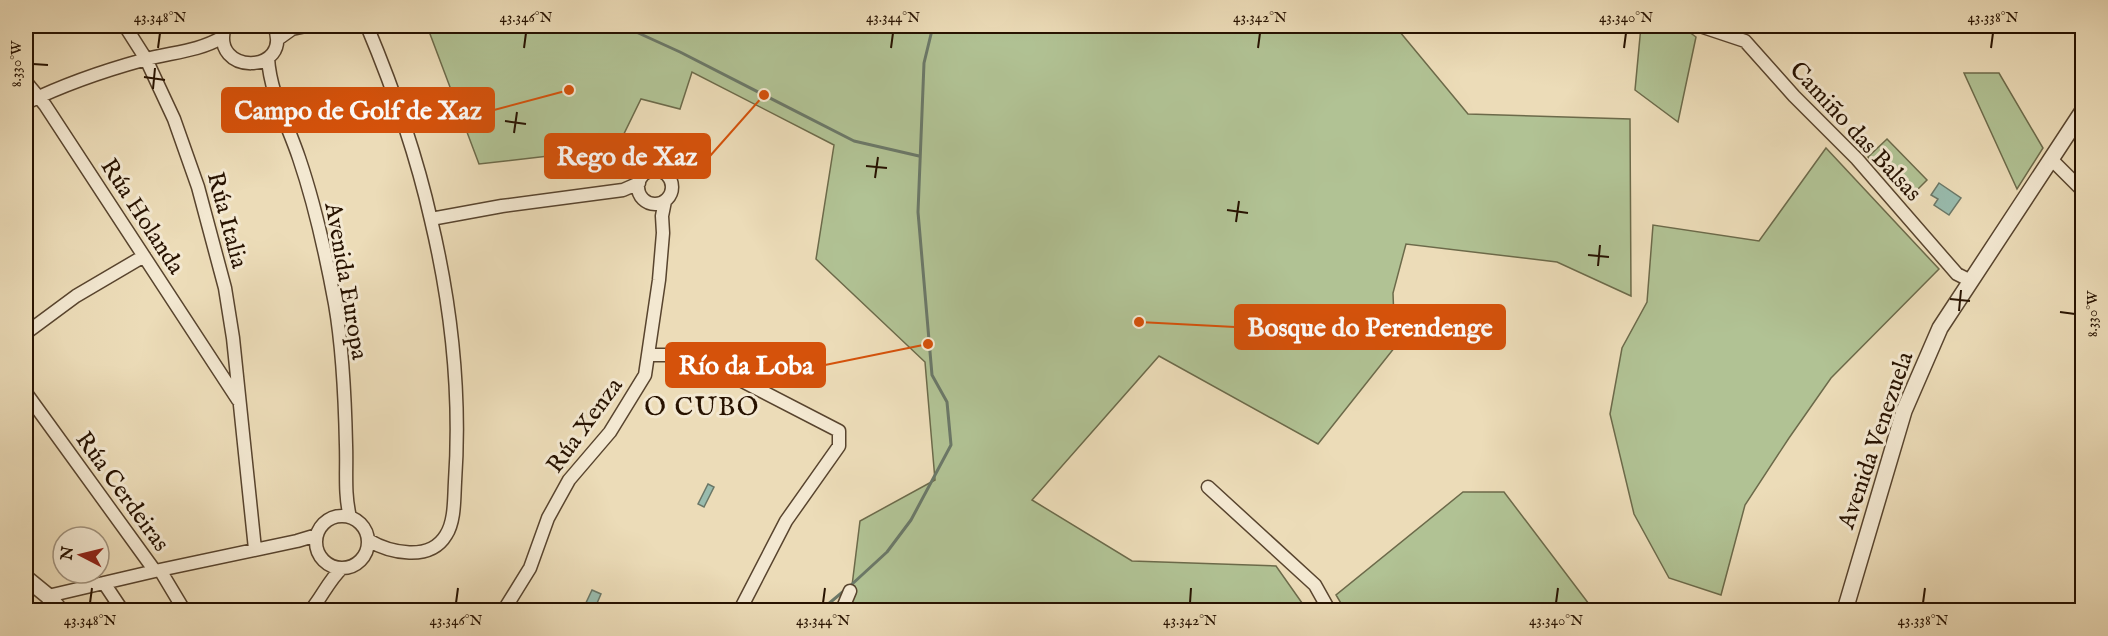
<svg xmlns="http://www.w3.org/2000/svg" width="2108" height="636" font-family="'IM FELL English',serif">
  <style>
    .green { fill: #b1c294; stroke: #6c6a4a; stroke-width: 1.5 }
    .water { fill: #99bcae; stroke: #6b7868; stroke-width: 1.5 }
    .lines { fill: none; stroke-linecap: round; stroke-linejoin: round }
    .stream { stroke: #6b7868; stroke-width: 3 }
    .minor-casing { stroke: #58442e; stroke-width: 15 }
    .tertiary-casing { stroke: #58442e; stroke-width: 18 }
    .minor { stroke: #f3e8d1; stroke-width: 12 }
    .tertiary { stroke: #f3e8d1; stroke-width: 15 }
    .ticks { fill: none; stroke: #271200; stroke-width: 2 }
    .labels { text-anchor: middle; stroke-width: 6; stroke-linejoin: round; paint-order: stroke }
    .street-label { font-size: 24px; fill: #271200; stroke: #f3e8d1 }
    .neighbourhood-label { font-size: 26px; letter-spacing: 1.5px; fill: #271200; stroke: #f3e8d1 }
    .leader { fill: none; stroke: #d5520b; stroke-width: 2 }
    .callout-dot { fill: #d5520b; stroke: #f3e8d1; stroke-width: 2 }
    .callout { fill: #d5520b; stroke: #d5520b; stroke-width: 2 }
    .callout-label { font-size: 26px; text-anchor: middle; font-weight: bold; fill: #fff }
    .neatline { fill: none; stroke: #271200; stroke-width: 2 }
    .ticks-label { font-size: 15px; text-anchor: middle; fill: #271200 }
  </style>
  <rect width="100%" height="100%" fill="#ecdcb8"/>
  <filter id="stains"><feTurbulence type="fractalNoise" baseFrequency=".00333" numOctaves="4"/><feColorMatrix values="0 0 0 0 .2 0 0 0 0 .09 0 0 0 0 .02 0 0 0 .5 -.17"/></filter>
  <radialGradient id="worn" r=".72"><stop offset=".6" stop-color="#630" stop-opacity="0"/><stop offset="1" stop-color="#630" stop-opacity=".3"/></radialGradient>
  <path class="green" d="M 427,26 L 1395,26 L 1468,114 L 1630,119 L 1631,296 L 1557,262 L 1406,244 L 1393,293 L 1395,347 L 1318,444 L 1159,356 L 1032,500 L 1132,561 L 1276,566 L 1307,610 L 849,610 L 860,521 L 935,480 L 925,362 L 816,259 L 834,145 L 692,72 L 680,109 L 641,99 L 617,148 L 479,164 Z
    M 1641,26 L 1681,26 L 1696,37 L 1678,122 L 1635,90 Z
    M 1964,73 L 1999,73 L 2043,148 L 2017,189 Z
    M 1887,139 L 1927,180 L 1908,199 L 1868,157 Z
    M 1826,148 L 1939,269 L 1831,378 L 1789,438 L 1745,505 L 1721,595 L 1669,578 L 1634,514 L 1610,414 L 1622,348 L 1647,302 L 1653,225 L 1759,241 Z
    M 1463,492 L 1504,492 L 1592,608 L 1588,610 L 1345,610 L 1336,595 Z"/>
  <path class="water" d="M 1939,183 L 1961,198 L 1949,215 L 1934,205 L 1938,199 L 1931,195 Z
    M 708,484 L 714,487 L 704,507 L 698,504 Z
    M 592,590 L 601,594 L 594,610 L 584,607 Z"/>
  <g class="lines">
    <path class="stream" d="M 623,26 L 680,52 L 854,141 L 919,156
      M 850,586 L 887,552 L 911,520 L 951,445 L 947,402 L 932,375 L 918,212 L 924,63 L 933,26
      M 821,610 L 845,590"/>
    <g class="minor-casing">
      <path id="minor" d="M 125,26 L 146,59 L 174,119 L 198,187 L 225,288 L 233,338 L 255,549
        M 225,26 C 209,76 294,75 274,26
        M 367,26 C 393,88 416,153 431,220 C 451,304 461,395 455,482 C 454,499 455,521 446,535 C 430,562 390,553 368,540
        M 1700,26 L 1745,41 L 1794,96 L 1857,159 L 1957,274 L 1971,281
        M 278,39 L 292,29 L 306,26
        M 268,58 C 270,93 288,125 299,158 C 315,205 326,255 335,304 C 343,350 345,398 346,445 C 347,470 344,493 350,517
        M 26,82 L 45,105 L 238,400
        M 26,103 C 63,85 103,71 143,60 C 172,52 197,52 223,37
        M 2052,160 L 2082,190
        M638 187a17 17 0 1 1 34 0a17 17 0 1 1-34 0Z
        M 431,219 L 502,206 L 623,190 L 639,183
        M 26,333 L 76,296 L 144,256
        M 648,355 L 692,355 L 839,431 L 839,446 L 786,521 L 740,610
        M 26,393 L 155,571 L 48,596
        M 1208,487 L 1315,585 L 1329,610
        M316 542a26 26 0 1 1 52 0a26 26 0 1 1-52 0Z
        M 160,570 L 184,610
        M 155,571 L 297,541 L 317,535
        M 104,583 L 122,610
        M 311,610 C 322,597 329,580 342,568
        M 504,610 L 530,568 L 548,518 L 569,480 L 610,432 L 645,375 L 659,280 L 663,233 L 662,216 L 665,201
        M 842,610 L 850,591"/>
    </g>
    <g class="tertiary-casing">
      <path id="tertiary" d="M 26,578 L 48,596 L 60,610
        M 1845,610 L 1904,411 L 1940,328 L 2082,112"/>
    </g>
    <use href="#minor" class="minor"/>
    <use href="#tertiary" class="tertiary"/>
  </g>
  <path class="ticks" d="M 158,48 L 160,33M 524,48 L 526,33M 891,48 L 893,33M 1258,48 L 1260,33M 1624,48 L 1626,33M 1991,48 L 1993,33M 33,64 L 48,65M 144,77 L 165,80M 153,89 L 155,68M 505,121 L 526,124M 514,133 L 517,112M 866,166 L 887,168M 875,178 L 878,157M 1227,210 L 1248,213M 1236,222 L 1239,201M 1588,255 L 1609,257M 1598,266 L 1600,245M 1950,299 L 1970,301M 1959,311 L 1961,290M 2060,312 L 2075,314M 90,603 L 92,588M 456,603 L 458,588M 823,603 L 825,588M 1190,603 L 1191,588M 1556,603 L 1558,588M 1923,603 L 1925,588"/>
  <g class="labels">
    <g class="street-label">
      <text transform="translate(1856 131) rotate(47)" y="8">Camiño das Balsas</text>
      <text transform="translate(143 216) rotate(57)" y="8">Rúa Holanda</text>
      <text transform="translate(228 220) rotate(75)" y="8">Rúa Italia</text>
      <text transform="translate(347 281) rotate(80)" y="8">Avenida Europa</text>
      <text transform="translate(584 425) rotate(-54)" y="8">Rúa Xenza</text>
      <text transform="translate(1875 440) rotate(-71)" y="8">Avenida Venezuela</text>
      <text transform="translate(123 491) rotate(54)" y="8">Rúa Cerdeiras</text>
    </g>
    <g class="neighbourhood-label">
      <text x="702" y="415">O CUBO</text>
    </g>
  </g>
  <path class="leader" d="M569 90L494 110M764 95L710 156M1139 322L1235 327M928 344L825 365"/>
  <g class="callout-dot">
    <circle cx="569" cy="90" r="6"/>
    <circle cx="764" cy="95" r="6"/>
    <circle cx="1139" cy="322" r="6"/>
    <circle cx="928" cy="344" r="6"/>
  </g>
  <g class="callout">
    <rect x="222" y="88" width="272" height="44" rx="6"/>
    <rect x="545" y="134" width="165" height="44" rx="6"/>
    <rect x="1235" y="305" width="270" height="44" rx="6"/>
    <rect x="666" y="343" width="159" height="44" rx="6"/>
  </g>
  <g class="callout-label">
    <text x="358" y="119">Campo de Golf de Xaz</text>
    <text x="627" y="165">Rego de Xaz</text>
    <text x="1370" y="336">Bosque do Perendenge</text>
    <text x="746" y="374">Río da Loba</text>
  </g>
  <rect width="2108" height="636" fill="none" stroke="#ecdcb8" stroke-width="66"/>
  <g transform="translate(81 555) rotate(277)"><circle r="28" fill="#f3e8d1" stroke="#a1927d" stroke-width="1.5"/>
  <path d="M0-4.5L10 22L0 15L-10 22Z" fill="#8f2418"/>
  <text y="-9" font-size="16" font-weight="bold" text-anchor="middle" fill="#271200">N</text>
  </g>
  <rect x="33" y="33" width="2042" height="570" class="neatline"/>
  <g class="ticks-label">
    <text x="160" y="22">43.348°N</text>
    <text x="526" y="22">43.346°N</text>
    <text x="893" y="22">43.344°N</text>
    <text x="1260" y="22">43.342°N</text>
    <text x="1626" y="22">43.340°N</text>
    <text x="1993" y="22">43.338°N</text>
    <text transform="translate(16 64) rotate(-90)" y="5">8.330°W</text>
    <text transform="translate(2092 314) rotate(-90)" y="5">8.330°W</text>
    <text x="90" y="625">43.348°N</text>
    <text x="456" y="625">43.346°N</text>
    <text x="823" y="625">43.344°N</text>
    <text x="1190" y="625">43.342°N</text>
    <text x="1556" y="625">43.340°N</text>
    <text x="1923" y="625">43.338°N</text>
  </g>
  <rect width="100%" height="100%" filter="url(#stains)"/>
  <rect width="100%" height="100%" fill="url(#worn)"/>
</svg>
